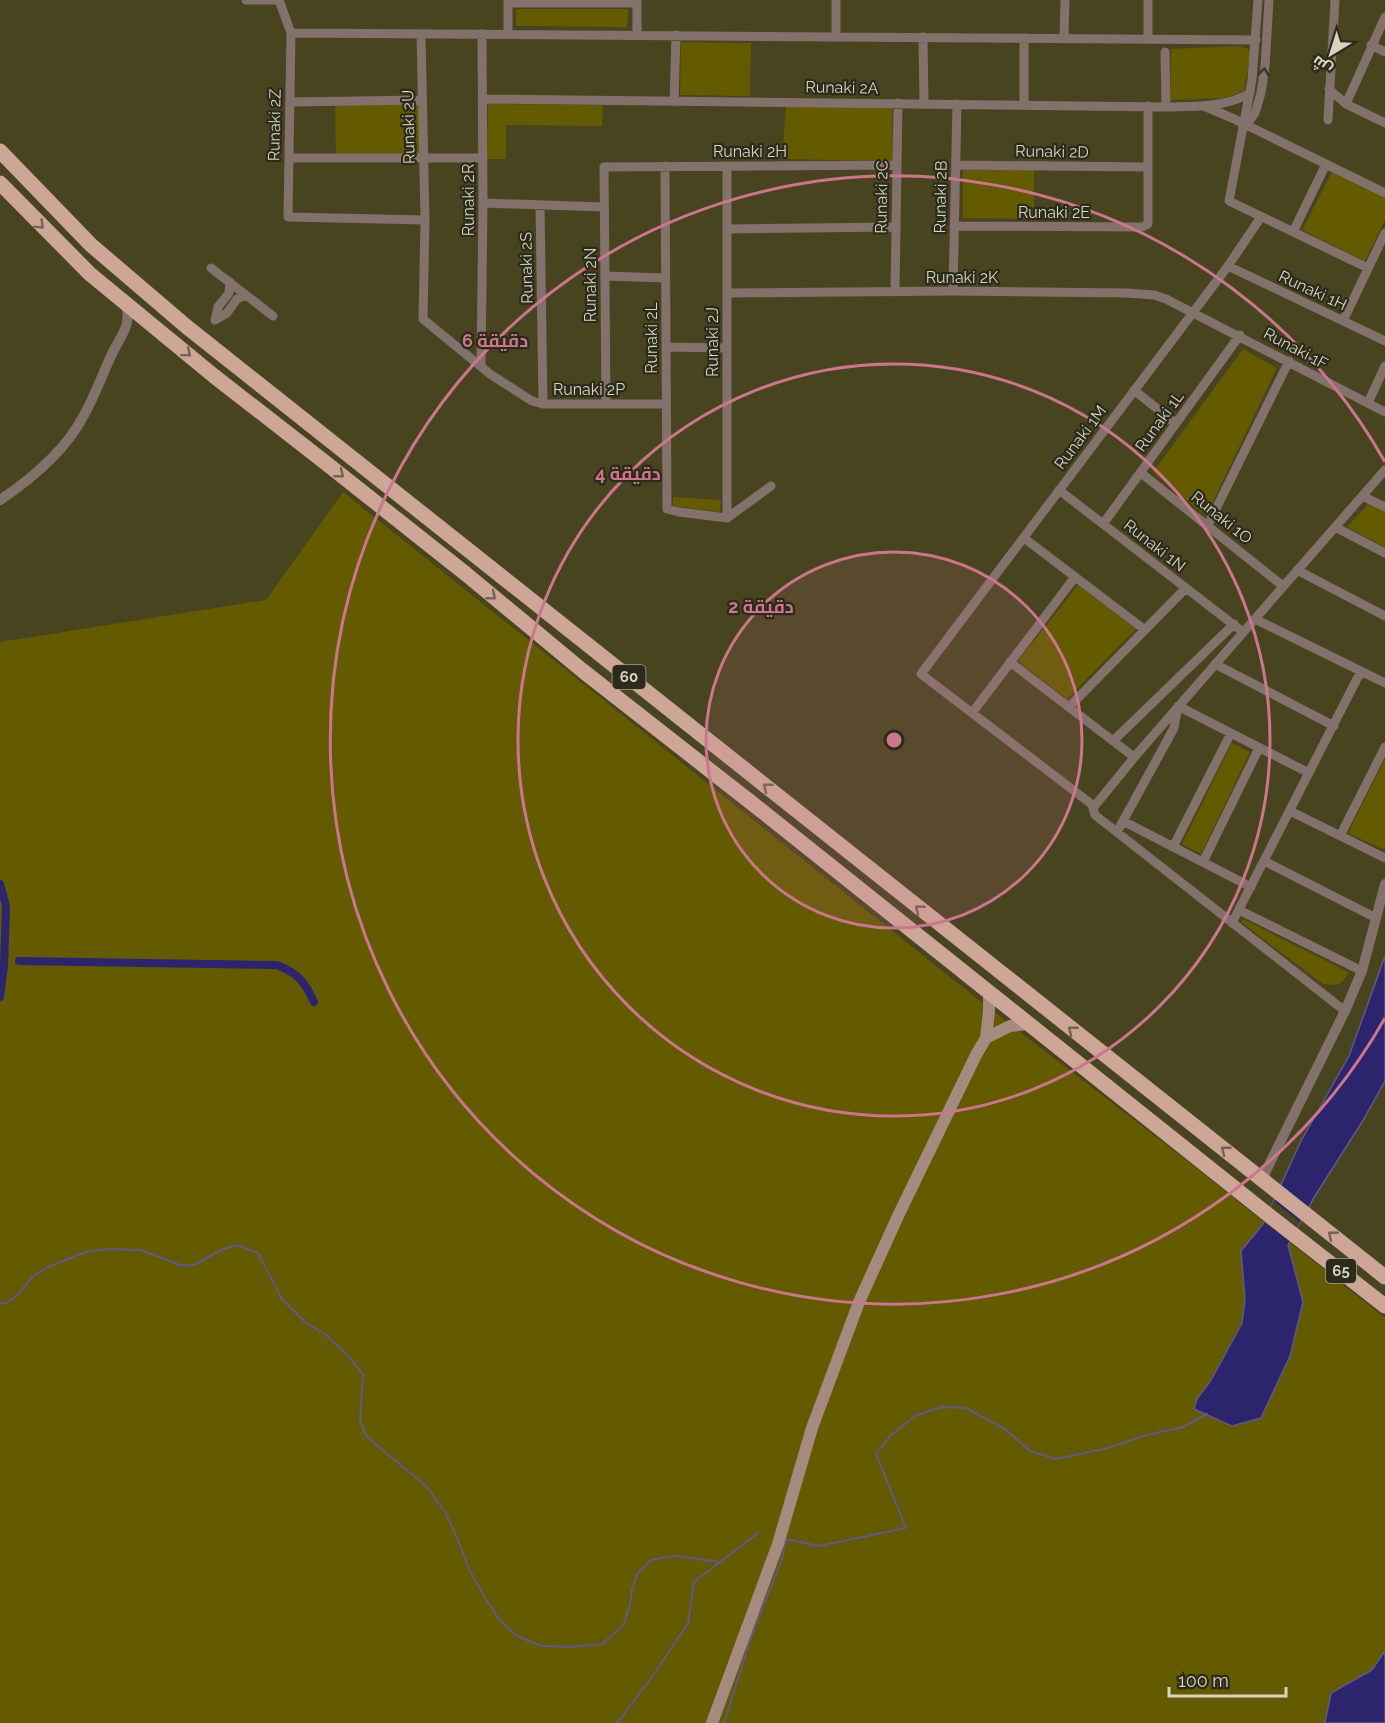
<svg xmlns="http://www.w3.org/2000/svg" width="1385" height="1723" font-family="Raleway,Cairo,sans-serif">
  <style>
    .green { fill: #645a00 }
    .water { fill: #2c246d; stroke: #5f5986; stroke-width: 1.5 }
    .pier { fill: #494420 }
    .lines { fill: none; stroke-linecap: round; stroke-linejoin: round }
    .stream { stroke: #5f5986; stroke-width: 2 }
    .canal { stroke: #2c246d; stroke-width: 8 }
    .minor { stroke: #83716b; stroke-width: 9 }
    .tertiary { stroke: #83716b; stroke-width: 10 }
    .secondary { stroke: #a68a80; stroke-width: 12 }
    .trunk { stroke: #cda698; stroke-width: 15 }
    .oneway { stroke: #393526 }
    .oneway2 { stroke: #746253 }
    .ring { fill: none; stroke: #cc768e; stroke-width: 3 }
    .labels { text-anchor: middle; stroke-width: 4.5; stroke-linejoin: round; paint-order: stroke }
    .shield { fill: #2c2a1a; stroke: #a3a18e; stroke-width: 1.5 }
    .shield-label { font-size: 15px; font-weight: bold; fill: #d6d4c0 }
    .street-label { font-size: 16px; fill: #d6d4c0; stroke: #2c2a1a }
    .centre { fill: #cc768e; stroke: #2c2a1a; stroke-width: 3 }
    .ring-label { font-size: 18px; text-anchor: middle; font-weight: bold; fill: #cc768e; stroke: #2c2a1a; stroke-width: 4.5; stroke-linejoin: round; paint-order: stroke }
  </style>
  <rect width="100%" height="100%" fill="#494420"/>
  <path class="green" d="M 516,9 L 628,9 L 627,27 L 516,26 Z
    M 681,42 L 751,43 L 750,96 L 680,95 Z
    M 1239,46 L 1251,50 L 1244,91 L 1225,98 L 1170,100 L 1171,49 Z
    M 419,104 L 420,155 L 336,155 L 335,105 Z
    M 488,104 L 603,105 L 602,126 L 506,125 L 506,159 L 487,159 Z
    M 786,106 L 892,107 L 893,161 L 782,159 Z
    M 963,170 L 1034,170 L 1034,219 L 963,218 Z
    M 1333,170 L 1385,194 L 1385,220 L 1365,261 L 1302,230 Z
    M 1243,349 L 1277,368 L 1206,516 L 1153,472 Z
    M 343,492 L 975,997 L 1186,1160 L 1385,1318 L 1385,1723 L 0,1723 L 0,642 L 266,600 Z
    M 673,497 L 721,500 L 720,512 L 673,506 Z
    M 1368,504 L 1385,512 L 1385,547 L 1347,527 Z
    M 1078,585 L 1136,629 L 1067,699 L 1018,661 Z
    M 1232,743 L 1250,752 L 1201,854 L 1182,844 Z
    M 1385,759 L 1385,848 L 1382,849 L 1348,833 Z
    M 1243,919 L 1348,972 L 1347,976 L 1342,982 L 1337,985 L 1323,984 L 1241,922 Z"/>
  <path class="water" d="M 1385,956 L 1385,1081 L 1362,1122 L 1315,1196 L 1288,1245 L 1303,1302 L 1290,1356 L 1261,1418 L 1232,1426 L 1194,1409 L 1197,1399 L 1211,1380 L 1242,1323 L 1245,1300 L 1241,1251 L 1263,1224 L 1301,1141 L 1349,1056 Z
    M 1385,1651 L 1385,1723 L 1325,1723 L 1331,1693 L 1372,1670 Z"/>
  <path class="pier" d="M 1274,1201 L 1300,1222 L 1290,1242 L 1264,1222 Z"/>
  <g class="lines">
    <path class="stream" d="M 0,1303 L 7,1303 L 18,1294 L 33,1276 L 46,1268 L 88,1251 L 109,1249 L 141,1250 L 180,1265 L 194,1265 L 223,1249 L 237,1245 L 258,1253 L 282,1299 L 305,1322 L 326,1335 L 348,1356 L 363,1374 L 360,1421 L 367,1437 L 426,1486 L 445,1512 L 458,1540 L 470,1571 L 485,1598 L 499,1619 L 517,1636 L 541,1646 L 572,1647 L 602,1644 L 623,1626 L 630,1604 L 632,1589 L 638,1573 L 651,1560 L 675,1556 L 720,1562
      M 617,1723 L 654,1674 L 688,1623 L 694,1582 L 758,1533
      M 724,1723 L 751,1637 L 782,1559 L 786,1539 L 819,1546 L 906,1528 L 876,1454 L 891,1435 L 917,1415 L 941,1407 L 966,1408 L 1005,1429 L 1030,1451 L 1056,1459 L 1108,1448 L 1143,1436 L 1183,1427 L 1207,1414"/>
    <path class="canal" d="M 0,884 L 6,906 L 4,966 L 0,997
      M 19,961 L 277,965 C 299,974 304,981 314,1002"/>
    <path class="minor" d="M 246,0 L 279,0
      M 279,0 L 291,33 L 288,217 L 425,220
      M 508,0 L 508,34
      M 836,0 L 836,37
      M 1148,0 L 1148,39
      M 1258,0 L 1252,80 L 1229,201 L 1368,268
      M 508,3 L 637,3
      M 291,33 L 1256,40
      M 421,34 L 425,220 L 423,319 L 490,374 L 532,401 L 543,404 L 666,404
      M 637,35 L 637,0
      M 923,37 L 924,103
      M 1024,38 L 1024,104
      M 1064,38 L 1065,0
      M 1371,45 L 1385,52
      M 1165,52 L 1166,107
      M 1329,89 L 1346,104 L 1385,123
      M 482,99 L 1166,107 C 1195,106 1225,108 1250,93
      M 290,102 L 422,100
      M 674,102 L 676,35
      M 1346,104 L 1385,17
      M 1206,107 L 1232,118 L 1385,193
      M 1328,120 L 1335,0
      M 1243,124 L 1250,120 L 1255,113 L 1261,93 L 1265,67 L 1269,0
      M 289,158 L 483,158
      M 956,165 L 1148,167
      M 665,166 L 667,509 L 679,512 L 727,518
      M 483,203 L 604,207
      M 540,205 L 543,404
      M 954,226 L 1142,227 L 1148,224 L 1148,106
      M 727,229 L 896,227
      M 1293,232 L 1326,164
      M 1228,266 L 1385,341
      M 211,268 L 273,316
      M 605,276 L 665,278
      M 953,291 L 957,104
      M 895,292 L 898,103
      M 727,293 L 953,291 L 1127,293 L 1154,295 L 1166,299 L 1385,412
      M 215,320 L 218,307 L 229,293 L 230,282
      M 215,320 L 227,313 L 237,299 L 246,295
      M 1343,321 L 1385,233
      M 666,347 L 727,348
      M 481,366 L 483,203 L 482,34
      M 1134,390 L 1176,424
      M 606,403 L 604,167 L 897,165
      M 1368,403 L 1385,366
      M 1141,473 L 1283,586
      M 1059,490 L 1243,632
      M 1362,496 L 1385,507
      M 727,518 L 727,166
      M 727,518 L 771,486
      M 1103,524 L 1240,335
      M 1208,525 L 1289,361
      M 1335,527 L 1385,553
      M 1024,538 L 1145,630
      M 1297,570 L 1385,616
      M 1255,619 L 1385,683
      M 1010,662 L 1134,757
      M 1215,664 L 1334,726
      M 1069,707 L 1186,588
      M 972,713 L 1075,577
      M 1113,741 L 1234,624
      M 1094,806 L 921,674 L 1228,266 L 1261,217
      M 1290,811 L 1385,858
      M 1123,821 L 1251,887
      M 1117,832 L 1174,728 L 1178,706 L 1309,773
      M 1340,836 L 1385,747
      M 1173,847 L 1231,733
      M 1264,861 L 1376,918
      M 1203,862 L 1259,748
      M 1239,910 L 1362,971
      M 1232,923 L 1361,671
      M 1345,1011 L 1095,815 L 1093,808 L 1137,754 L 1385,470"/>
    <path class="tertiary" d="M 0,500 C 33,478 66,450 84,415 C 95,396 102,375 111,356 C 120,336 132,327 126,304
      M 1262,1179 L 1345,1011 L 1362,971 L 1385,884"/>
    <path class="secondary" d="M 986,1038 L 1010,1026 L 1028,1024
      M 712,1723 L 778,1544 L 812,1428 L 859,1302 L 898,1216 L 976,1055 L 986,1038 L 989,1011 L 989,993"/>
    <path class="trunk" d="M 0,151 L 91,245 L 187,327 L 1385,1277
      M 0,183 L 90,274 L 214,376 L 322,460 L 466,574 L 583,671 L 753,804 L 1266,1213 L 1385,1306"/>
  </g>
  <defs><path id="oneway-chevron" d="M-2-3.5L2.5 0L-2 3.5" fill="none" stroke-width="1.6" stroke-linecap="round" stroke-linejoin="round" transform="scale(1.5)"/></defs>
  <use class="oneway" href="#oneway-chevron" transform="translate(1264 72) rotate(-83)"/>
  <g class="oneway2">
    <use href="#oneway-chevron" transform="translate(40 225) rotate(45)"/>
    <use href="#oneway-chevron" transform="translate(187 353) rotate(40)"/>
    <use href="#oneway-chevron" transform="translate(340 474) rotate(39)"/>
    <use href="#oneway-chevron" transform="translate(492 596) rotate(39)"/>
    <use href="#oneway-chevron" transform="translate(767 787) rotate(-141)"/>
    <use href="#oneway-chevron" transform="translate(919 909) rotate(-142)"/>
    <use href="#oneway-chevron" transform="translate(1072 1030) rotate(-142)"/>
    <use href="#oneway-chevron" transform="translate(1225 1150) rotate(-142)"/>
    <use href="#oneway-chevron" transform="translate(1332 1235) rotate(-141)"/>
  </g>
  <circle cx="894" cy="740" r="188" fill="#cc768e" fill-opacity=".12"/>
  <g class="ring">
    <circle cx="894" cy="740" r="188"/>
    <circle cx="894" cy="740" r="376"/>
    <path d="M1385 1018A564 564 0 1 1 1385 462"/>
  </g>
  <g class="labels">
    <g class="shield">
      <rect x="612.5" y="665" width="33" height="24" rx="4.5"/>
      <rect x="1326" y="1259" width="30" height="24" rx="4.5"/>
    </g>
    <g class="shield-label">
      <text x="629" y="682">60</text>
      <text x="1341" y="1276">65</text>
    </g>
    <g class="street-label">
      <text transform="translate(842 87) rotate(1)" y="6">Runaki 2A</text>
      <text transform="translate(274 125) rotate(-89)" y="6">Runaki 2Z</text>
      <text transform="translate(408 127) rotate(-91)" y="6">Runaki 2U</text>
      <text x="750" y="157">Runaki 2H</text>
      <text transform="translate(1052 151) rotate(1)" y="6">Runaki 2D</text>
      <text transform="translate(881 197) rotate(-89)" y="6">Runaki 2C</text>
      <text transform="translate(940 197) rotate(-89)" y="6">Runaki 2B</text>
      <text transform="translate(468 200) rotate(-90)" y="6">Runaki 2R</text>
      <text x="1054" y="218">Runaki 2E</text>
      <text transform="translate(526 268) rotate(-91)" y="6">Runaki 2S</text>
      <text x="962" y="283">Runaki 2K</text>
      <text transform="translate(590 285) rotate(-90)" y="6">Runaki 2N</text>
      <text transform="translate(1313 290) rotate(25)" y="6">Runaki 1H</text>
      <text transform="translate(651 338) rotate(-90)" y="6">Runaki 2L</text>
      <text transform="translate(712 342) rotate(-90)" y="6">Runaki 2J</text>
      <text transform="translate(1296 348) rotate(28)" y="6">Runaki 1F</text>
      <text x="589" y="395">Runaki 2P</text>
      <text transform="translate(1159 421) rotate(-54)" y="6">Runaki 1L</text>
      <text transform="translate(1080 437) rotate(-53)" y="6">Runaki 1M</text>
      <text transform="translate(1222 517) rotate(39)" y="6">Runaki 1O</text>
      <text transform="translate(1155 545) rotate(38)" y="6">Runaki 1N</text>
    </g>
  </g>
  <circle cx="894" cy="740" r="9" class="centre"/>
  <g class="ring-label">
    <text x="495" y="347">6 دقيقة</text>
    <text x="628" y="480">4 دقيقة</text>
    <text x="761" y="613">2 دقيقة</text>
  </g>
  <g transform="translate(1331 54) rotate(218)" stroke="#2c2a1a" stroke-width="4.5" paint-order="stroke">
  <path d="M0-4.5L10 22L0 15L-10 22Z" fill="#d6d4c0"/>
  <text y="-9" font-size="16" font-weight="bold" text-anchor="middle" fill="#d6d4c0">ش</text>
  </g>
  <path d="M1169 1687v9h117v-9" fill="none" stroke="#d6d4c0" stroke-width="3"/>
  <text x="1178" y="1687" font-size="18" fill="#d6d4c0" stroke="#2c2a1a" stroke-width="4.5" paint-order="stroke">100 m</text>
</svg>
